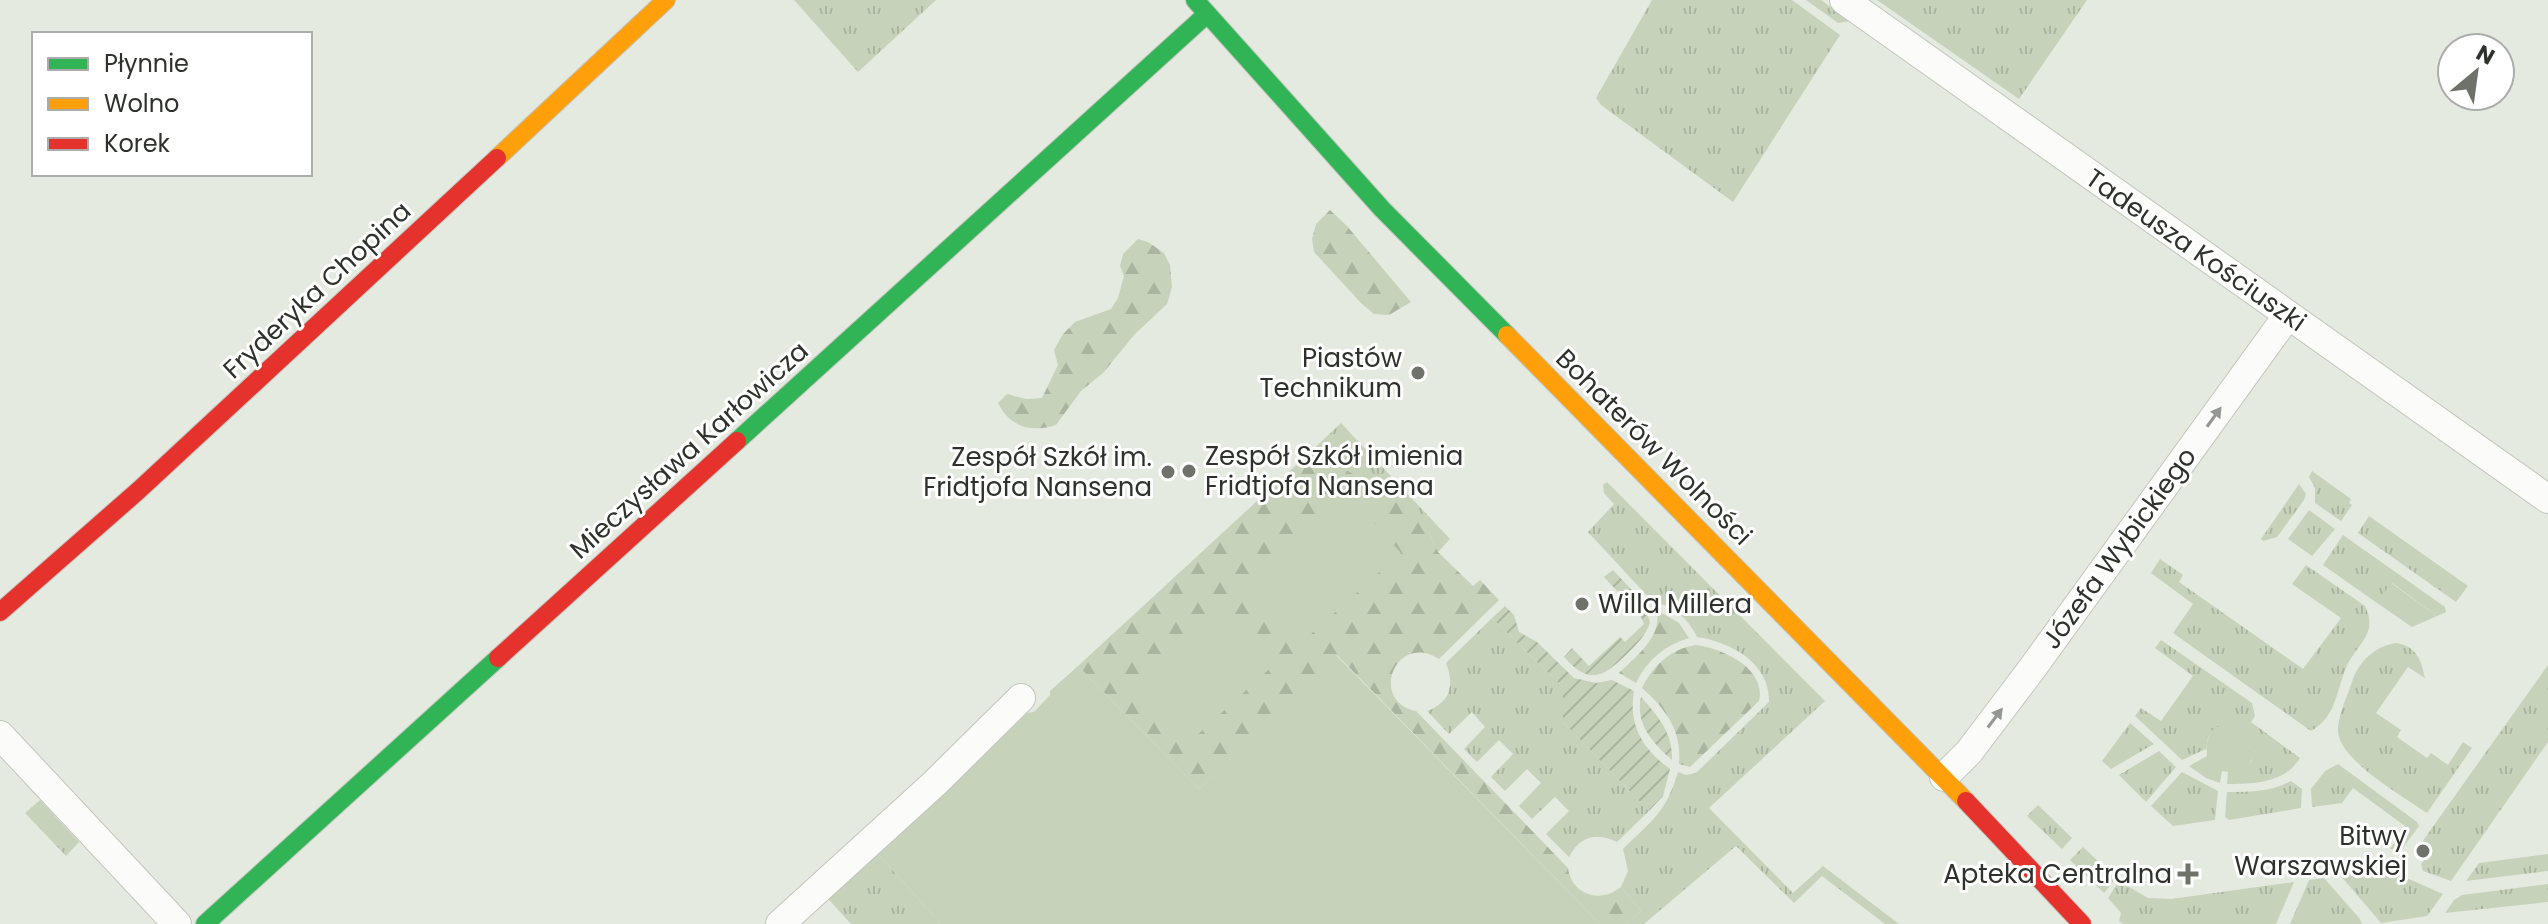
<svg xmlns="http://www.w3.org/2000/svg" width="2548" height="924" font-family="Poppins,sans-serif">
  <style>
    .grass { fill: url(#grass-tufts) }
    .forest { fill: url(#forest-firs) }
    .park { fill: #c6d2ba }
    .garden { fill: url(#garden-furrows) }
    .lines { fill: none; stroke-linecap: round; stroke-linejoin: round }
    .street-casing { stroke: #c2c6be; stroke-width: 30 }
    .fast-casing { stroke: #c2c6be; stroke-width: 20 }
    .slow-casing { stroke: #c2c6be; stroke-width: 20 }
    .jam-casing { stroke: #c2c6be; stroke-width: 20 }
    .street { stroke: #fbfcfa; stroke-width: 28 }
    .fast { stroke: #30b455; stroke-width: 18 }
    .slow { stroke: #ff9f0a; stroke-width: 18 }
    .jam { stroke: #e5322d; stroke-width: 18 }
    .oneway { fill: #959793 }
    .poi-dot { fill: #6f726b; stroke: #fff; stroke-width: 3 }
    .labels { text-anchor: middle; stroke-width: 6; stroke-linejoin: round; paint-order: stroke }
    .street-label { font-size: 26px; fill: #2f322c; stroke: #fff }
    .poi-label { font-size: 26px; fill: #2f322c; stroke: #fff; text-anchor: end }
  </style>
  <defs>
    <pattern id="grass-tufts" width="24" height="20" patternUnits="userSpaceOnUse" patternTransform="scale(2)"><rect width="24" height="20" fill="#c6d2ba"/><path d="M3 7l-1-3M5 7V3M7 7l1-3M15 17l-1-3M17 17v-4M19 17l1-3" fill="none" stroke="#aab5a0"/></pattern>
    <pattern id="forest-firs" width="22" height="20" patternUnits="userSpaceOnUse" patternTransform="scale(2)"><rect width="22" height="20" fill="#c6d2ba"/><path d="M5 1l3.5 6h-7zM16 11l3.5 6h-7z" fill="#aab5a0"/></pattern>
    <pattern id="garden-furrows" width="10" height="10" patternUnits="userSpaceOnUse" patternTransform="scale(2)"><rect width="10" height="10" fill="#c6d2ba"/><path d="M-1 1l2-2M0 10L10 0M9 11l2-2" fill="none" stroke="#aab5a0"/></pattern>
  </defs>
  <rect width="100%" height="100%" fill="#e5eae0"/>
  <path class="grass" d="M 794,0 L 936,0 L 858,72 Z
    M 1652,0 L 1792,0 L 1840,35 L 1733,202 L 1601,105 L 1596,98 Z
    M 1806,0 L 1821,0 L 1850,21 L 1838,23 Z
    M 1877,0 L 2087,0 L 2019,99 Z
    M 1341,423 L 1450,539 L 1438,552 L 1429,533 L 1337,465 L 1307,455 Z
    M 2312,471 L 2351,499 L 2349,503 L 2352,505 L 2341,521 L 2315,503 L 2315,488 L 2309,477 Z
    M 1607,482 L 1825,701 L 1709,808 L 1793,893 L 1823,866 L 1899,924 L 1885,924 L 1822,876 L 1794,903 L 1736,846 L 1644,924 L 1626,924 L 1641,911 L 1621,887 L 1628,871 L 1623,849 C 1652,820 1666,813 1678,772 L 1686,775 L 1696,773 L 1769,702 C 1770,663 1731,642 1697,637 C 1688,618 1673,606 1652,601 L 1588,532 L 1614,504 L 1604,493 L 1603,485 Z
    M 2299,484 L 2306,494 L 2304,500 L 2277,537 L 2263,541 L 2261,539 Z
    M 2309,510 L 2335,529 L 2312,556 L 2288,539 Z
    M 2369,516 L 2468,586 L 2456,602 L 2358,533 Z
    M 2343,535 L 2445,607 L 2446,612 L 2437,616 L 2392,583 L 2377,603 L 2323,565 Z
    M 2160,559 L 2183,575 L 2179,582 L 2303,669 L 2341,618 L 2292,584 L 2306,565 L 2365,606 C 2379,635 2356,644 2346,668 C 2336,692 2336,717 2311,731 L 2173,633 L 2193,604 L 2151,573 Z
    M 1492,618 L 1563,687 L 1563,722 L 1649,811 L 1617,842 C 1596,832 1580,836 1569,857 L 1546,834 L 1569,811 L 1555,797 L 1532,819 L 1519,806 L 1541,783 L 1527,769 L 1505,791 L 1491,777 L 1513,754 L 1499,740 L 1477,762 L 1464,749 L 1485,727 L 1472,712 L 1449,734 L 1427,711 C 1450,703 1455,685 1446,663 Z
    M 2161,640 L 2252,703 L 2255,716 L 2251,722 L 2300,758 C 2285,783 2254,784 2227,784 L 2228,772 L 2251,762 L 2256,750 L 2214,729 L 2208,738 L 2206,749 L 2182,760 L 2135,716 L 2141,708 L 2161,721 L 2193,676 L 2155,648 Z
    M 2396,643 C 2416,646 2421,659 2425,678 L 2408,667 L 2376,713 L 2401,730 L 2397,737 L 2427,758 L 2431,753 L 2448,765 L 2463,742 L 2472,748 L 2427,813 C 2404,797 2337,759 2338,730 C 2338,715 2347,697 2352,682 C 2358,662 2375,646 2396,643 Z
    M 2548,665 L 2548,742 L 2451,881 L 2423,871 L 2421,864 L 2432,850 L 2422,842 Z
    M 2130,723 L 2154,744 L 2111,769 L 2102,761 Z
    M 2159,751 L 2176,767 L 2146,802 L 2119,775 Z
    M 2338,764 L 2417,822 L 2419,826 L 2401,850 L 2390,849 L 2405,826 L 2353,788 L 2342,803 L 2312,807 L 2311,789 L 2325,771 Z
    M 2182,772 L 2218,791 L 2215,820 L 2173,826 L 2151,806 Z
    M 2291,781 L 2302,789 L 2301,808 L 2229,820 L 2225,817 L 2227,792 C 2250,792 2270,792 2291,781 Z
    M 40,800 L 79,842 L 66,856 L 25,813 Z
    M 2038,805 L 2072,838 L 2062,849 L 2027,816 Z
    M 2083,847 L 2116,878 L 2104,893 L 2070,860 Z
    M 877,853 L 941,924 L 851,924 L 831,902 L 828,899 Z
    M 2548,854 L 2548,871 L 2466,881 L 2479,863 Z
    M 2386,869 L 2443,894 L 2427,916 L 2381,923 L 2340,875 Z
    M 2324,878 L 2360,919 L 2362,924 L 2290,924 L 2309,880 Z
    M 2119,881 L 2148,898 L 2171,899 L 2294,882 L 2276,924 L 2123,924 L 2119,921 L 2121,913 L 2108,898 Z
    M 2548,884 L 2548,902 L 2445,913 L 2454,900 L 2462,895 Z"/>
  <path class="forest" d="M 1330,210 L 1347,226 L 1411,302 L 1389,315 L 1374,314 L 1361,303 L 1314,252 L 1312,239 L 1316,224 Z
    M 1138,239 L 1148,242 L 1164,253 L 1170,265 L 1172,287 L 1167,304 L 1135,334 L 1103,373 L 1081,391 L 1056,425 C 1031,433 1010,427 998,403 L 1007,394 L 1026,399 L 1042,398 L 1058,365 L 1054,350 L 1063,334 L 1075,322 L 1111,309 L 1118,298 L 1124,276 L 1120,266 L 1123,254 Z
    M 1307,455 L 1337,465 L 1395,497 L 1429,533 L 1438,552 L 1473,586 L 1480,580 L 1499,600 L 1439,659 C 1396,631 1368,701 1416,711 L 1568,868 C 1572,895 1600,904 1621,887 L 1641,911 L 1626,924 L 1600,924 L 1337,655 L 1199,789 L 1078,666 Z
    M 1657,610 L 1679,623 L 1689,638 C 1665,645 1647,660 1636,683 L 1619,673 C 1636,656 1662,638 1657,610 Z
    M 1696,645 C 1721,648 1767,668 1759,701 L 1690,767 L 1679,764 C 1682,731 1666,709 1642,688 C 1653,666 1670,649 1696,645 Z"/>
  <path class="park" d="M 1351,497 L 1401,553 L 1301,643 L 1255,592 L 1260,588 L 1256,583 Z
    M 2391,583 L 2437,616 L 2412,627 L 2377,603 Z
    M 1225,604 L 1278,661 L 1191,741 L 1138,684 Z
    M 1336,655 L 1600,924 L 941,924 L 877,853 L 1027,713 L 1034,712 L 1050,695 L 1050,691 L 1078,666 L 1199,789 Z
    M 2225,723 C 2243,723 2255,731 2256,750 C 2251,767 2239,775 2222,771 L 2220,783 L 2206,778 L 2189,766 L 2207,756 C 2205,741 2210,728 2225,723 Z"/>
  <path class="garden" d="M 1613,570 L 1645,604 L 1650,623 C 1645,636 1637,644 1627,654 C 1603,677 1590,686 1564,657 L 1572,648 L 1589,666 L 1620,637 L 1625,642 L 1644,624 L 1641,617 L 1604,577 Z
    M 1505,606 L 1514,615 L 1519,632 L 1537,642 L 1574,678 L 1596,683 L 1612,680 L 1634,691 C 1628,725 1643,749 1670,769 L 1663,796 L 1649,811 L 1563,722 L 1563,687 L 1492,618 Z
    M 1641,697 C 1658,716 1673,733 1672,760 C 1653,743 1635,724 1641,697 Z"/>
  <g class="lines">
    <g class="street-casing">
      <path id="street" d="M 1844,0 L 2548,499
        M 0,735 L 177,924
        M 1944,777 L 1969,752 L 2031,670 L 2288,315
        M 780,924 L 935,783 L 1021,698"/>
    </g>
    <g class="fast-casing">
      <path id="fast" d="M 1195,0 L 1382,209 L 1507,335
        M 737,441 L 1207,14
        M 205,924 L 498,658"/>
    </g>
    <g class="slow-casing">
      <path id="slow" d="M 497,158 L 666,0
        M 1507,335 L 1966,801"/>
    </g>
    <g class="jam-casing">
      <path id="jam" d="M 0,612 L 139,490 L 497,158
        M 498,658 L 737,441
        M 1966,801 L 2082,924"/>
    </g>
    <use href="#street" class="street"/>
    <use href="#fast" class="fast"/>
    <use href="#slow" class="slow"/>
    <use href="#jam" class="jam"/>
  </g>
  <defs><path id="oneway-solid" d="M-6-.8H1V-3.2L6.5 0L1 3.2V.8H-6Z" transform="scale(2)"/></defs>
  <g class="oneway">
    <use href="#oneway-solid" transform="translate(2214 417) rotate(-54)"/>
    <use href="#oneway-solid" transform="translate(1995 718) rotate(-53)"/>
  </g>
  <g class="poi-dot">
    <circle cx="1418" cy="373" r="8"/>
    <circle cx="1189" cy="471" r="8"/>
    <circle cx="1168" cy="472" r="8"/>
    <circle cx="1582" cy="604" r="8"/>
    <circle cx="2423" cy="851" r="8"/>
    <path d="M2184 862h8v8h8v8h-8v8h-8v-8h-8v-8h8z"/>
  </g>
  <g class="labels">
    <g class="street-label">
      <text transform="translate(2196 250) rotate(35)" y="9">Tadeusza Kościuszki</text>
      <text transform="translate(317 290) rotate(-43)" y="9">Fryderyka Chopina</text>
      <text transform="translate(1654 447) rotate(45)" y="9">Bohaterów Wolności</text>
      <text transform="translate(689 450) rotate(-42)" y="9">Mieczysława Karłowicza</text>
      <text transform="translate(2119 548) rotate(-54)" y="9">Józefa Wybickiego</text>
    </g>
    <g class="poi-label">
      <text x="1402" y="367">Piastów<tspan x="1402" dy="30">Technikum</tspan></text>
      <text x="1205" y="465" text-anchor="start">Zespół Szkół imienia<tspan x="1205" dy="30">Fridtjofa Nansena</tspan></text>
      <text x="1152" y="466">Zespół Szkół im.<tspan x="1152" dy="30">Fridtjofa Nansena</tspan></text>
      <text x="1598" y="613" text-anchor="start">Willa Millera</text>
      <text x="2407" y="845">Bitwy<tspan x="2407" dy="30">Warszawskiej</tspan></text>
      <text x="2172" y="883">Apteka Centralna</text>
    </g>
  </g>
  <rect x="32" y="32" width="280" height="144" fill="#ffffff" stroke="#acadab" stroke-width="2"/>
  <rect x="48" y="58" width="40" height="12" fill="#30b455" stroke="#acadab" stroke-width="2"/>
  <text x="104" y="72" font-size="24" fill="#2f322c">Płynnie</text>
  <rect x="48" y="98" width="40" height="12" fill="#ff9f0a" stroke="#acadab" stroke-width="2"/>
  <text x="104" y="112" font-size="24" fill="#2f322c">Wolno</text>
  <rect x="48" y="138" width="40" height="12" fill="#e5322d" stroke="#acadab" stroke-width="2"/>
  <text x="104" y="152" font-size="24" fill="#2f322c">Korek</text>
  <g transform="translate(2476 72) rotate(29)"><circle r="38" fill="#ffffff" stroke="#acadab" stroke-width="2"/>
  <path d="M0-6L14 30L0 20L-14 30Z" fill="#6f726b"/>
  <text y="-12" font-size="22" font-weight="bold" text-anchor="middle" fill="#2f322c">N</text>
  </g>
</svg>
